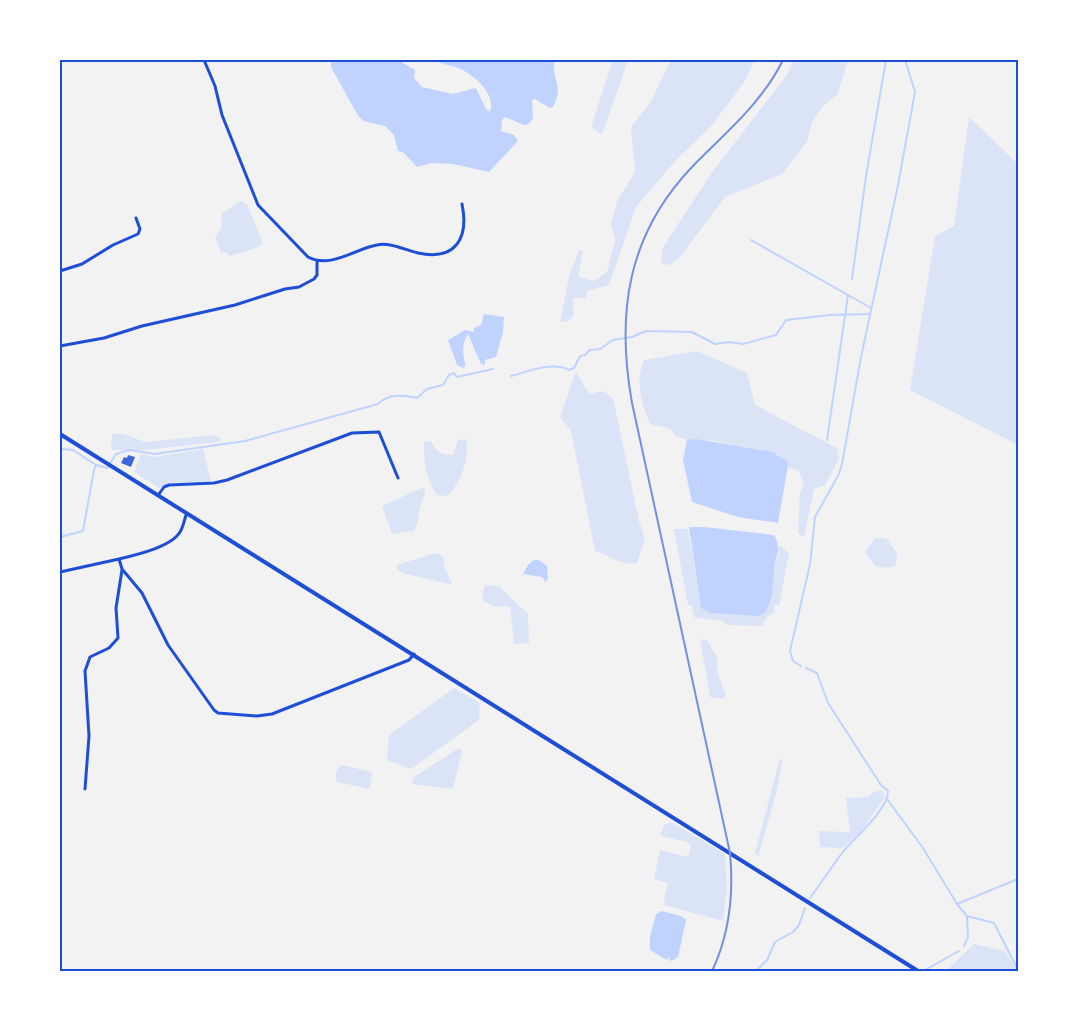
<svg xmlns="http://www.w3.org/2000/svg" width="1078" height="1031" font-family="'Noto Sans',sans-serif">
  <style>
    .green { fill: #dbe4f7 }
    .water { fill: #bfd3fe }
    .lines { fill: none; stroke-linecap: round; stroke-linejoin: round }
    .stream { stroke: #bfd3fe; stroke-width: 2 }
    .building { fill: #3d67dc }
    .minor { stroke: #1d4ed8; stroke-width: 3 }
    .tertiary { stroke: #1d4ed8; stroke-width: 4 }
    .rail { stroke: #7290e2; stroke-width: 2 }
    .neatline { fill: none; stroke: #1d4ed8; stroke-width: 2 }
  </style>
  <rect width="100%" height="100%" fill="#f2f2f2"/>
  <path class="green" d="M 613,60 L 628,60 L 602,135 L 591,127 Z
    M 671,60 L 755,60 L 744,82 L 713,124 L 677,159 L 636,207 L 609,285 L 587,291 L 586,298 L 573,298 L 574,315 L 568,321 L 560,322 L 569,277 L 579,250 L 583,251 L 578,277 L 594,281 L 607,272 L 615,240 L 611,223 L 617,201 L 635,172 L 631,127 L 651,101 Z
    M 794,60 L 848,60 L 837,95 L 824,105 L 812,122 L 807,142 L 782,174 L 725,197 L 679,258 L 669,265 L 661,264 L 663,247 L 713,171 L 787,75 Z
    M 969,117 L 1018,164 L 1018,445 L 910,390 L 935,236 L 954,226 Z
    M 241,201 L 247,204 L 263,243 L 256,248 L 229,256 L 227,252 L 221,253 L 215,237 L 222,227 L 221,214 Z
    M 697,351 L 747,373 L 755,405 L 837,448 L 839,459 L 825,485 L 814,489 L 804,537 L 798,533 L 800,493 L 804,483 L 798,470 L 787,468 L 788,465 L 777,454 L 746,449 L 716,441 L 687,440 L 676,436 L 670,429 L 650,424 C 641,403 635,381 644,360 Z
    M 576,371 L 589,394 L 603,391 L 613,398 L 639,521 L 645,539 L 637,563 C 618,566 613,556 595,551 L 571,431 L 560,417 Z
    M 112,434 L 124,434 L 145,442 L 214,435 L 221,439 L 219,442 L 144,450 L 111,450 Z
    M 467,439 C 468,460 463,481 447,496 L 437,495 C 427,482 423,459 424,442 L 431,441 C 436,451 441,455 453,455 L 458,440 Z
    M 203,449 L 211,481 L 169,483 L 159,488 L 134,472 L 141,454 L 155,457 Z
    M 424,487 L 425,495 C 417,507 421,519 414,531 L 392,534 L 382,506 Z
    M 674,529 L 688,529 L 701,608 L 771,595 C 774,586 773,579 774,569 C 775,561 780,557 778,548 L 781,546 L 789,553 L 779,606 L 774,605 L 775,611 L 767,617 L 762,626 L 726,625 L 724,621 L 695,618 L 691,605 L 688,605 Z
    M 875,538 L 886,538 L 897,553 L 896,565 L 888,568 L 875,566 L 865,552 Z
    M 435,553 L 443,556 L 444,566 L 453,585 L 406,574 L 397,570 L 397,565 Z
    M 485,585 L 499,586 L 528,614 L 529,643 L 514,644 L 510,606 L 494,607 L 484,601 L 482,595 Z
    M 700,639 L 707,640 L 718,659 L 717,671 L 726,696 L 722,699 L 710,697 Z
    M 454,688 L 480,703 L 479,720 L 411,769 L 387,760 L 389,735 Z
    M 459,748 L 462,751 L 453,789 L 412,784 L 414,777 Z
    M 780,758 L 782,761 L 777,790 L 758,857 L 755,853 Z
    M 342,765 L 372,772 L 370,789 L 337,782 C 334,778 336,767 342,765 Z
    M 882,790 L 885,797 L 860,833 L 843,848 L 820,847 L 819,831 L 850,832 L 846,798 L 869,797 L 873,792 Z
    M 671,822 L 725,854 L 727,890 L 723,921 L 663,905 L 668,883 L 654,879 L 660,850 L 688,857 L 691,847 L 687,842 L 660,836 L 664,825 Z
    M 974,944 L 1005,951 L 1018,971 L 946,971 Z"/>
  <path class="water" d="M 327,60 L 398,60 L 415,70 L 414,78 L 422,87 L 453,94 L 476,88 L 486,109 L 490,112 C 496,94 476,77 461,69 C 452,65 442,65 434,60 L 555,60 C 550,80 565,83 553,107 L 550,108 L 535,99 L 532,100 L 533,118 L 529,124 L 524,125 L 505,117 L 502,120 L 501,131 L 514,135 L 518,141 L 489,172 L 453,164 L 431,163 L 417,167 L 403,152 L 398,151 L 394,135 L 385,126 L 363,121 L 357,114 L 331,67 L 331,62 Z
    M 484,314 L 504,317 L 503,332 L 496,357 L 485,360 L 485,365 L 481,364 L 468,334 C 462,342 462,356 466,365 L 463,368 L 457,365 L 448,340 L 465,330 L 474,332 L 474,328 L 481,325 Z
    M 696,439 L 772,452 L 786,460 L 788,465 L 778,523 L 738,517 L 692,502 L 683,460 L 687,440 Z
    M 689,527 L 704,527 L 774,535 C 783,550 775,556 774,570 C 773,585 773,599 765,613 L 759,616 L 711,613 L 701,608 Z
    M 534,560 L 539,560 L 547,566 L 548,578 L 546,582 L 542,577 L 523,574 L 528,565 Z
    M 662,911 L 681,916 L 686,920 L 678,957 L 672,961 L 669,960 L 670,955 L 667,960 L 650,950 L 650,937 L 656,914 Z"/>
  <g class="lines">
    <path class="stream" d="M 751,240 L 871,308
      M 852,279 L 866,176 L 886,60
      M 511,376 C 527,372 553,361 569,370 L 574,368 L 580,356 L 585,355 L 590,350 L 600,349 L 613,340 L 632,337 L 646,331 L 692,332 L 715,344 L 730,342 L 743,344 L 776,335 L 786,320 L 830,315 L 870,314
      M 827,440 L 848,295
      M 60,449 L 73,450 L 96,465
      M 60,537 L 83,531 L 94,470 L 96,465 L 107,468 L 116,454 L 129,450 L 155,454 L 245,441 L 378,404 C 389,393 403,395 417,398 L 427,389 L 443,385 L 449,375 L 454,373 L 457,377 L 493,369
      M 801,666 L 793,661 L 790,651 L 810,564 L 815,517 L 839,474 L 842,464 L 861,357 L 898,185 L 915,92 L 905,60
      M 806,668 L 817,673 L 828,703 L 881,785 L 888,791 C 888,810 854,838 842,853 C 831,868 821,883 810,898
      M 887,799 L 923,848 L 957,904 L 1018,879
      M 957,904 L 967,916 L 994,923 L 1018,970
      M 964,946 L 968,937 L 967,916
      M 925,970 L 959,951
      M 756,971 L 767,960 L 775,942 L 793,932 L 799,925 L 805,908"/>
  </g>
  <path class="building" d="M 128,455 L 135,457 L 131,467 L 121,463 L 124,457 L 127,458 Z"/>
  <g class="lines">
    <path class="minor" d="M 204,60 L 215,86 L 222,115 L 258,205 L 308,257 C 331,269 354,249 377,245 C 390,242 405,250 418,253 C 456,261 469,238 462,204
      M 60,271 L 82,264 L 113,245 L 138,234 L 140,229 L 136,218
      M 60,346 L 104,338 L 142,326 L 235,305 L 285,289 L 299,287 L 314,279 L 317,275 L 317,262
      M 159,494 L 164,487 L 169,485 L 214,483 L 227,480 L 352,433 L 379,432 L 398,478
      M 119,559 C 136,555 171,547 180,532 C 184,526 184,519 187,513
      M 60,572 L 119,559 L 122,569 L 142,593 L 168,645 L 214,710 L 218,713 L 257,716 L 272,714 L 409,660 L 414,654
      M 85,789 L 89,736 L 85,671 L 90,657 L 109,648 L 118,638 L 116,608 L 122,570"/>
    <path class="tertiary" d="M 60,434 L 918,971"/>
    <path class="rail" d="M 712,971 C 730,933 734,895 730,853 L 632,403 C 616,314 627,235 692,167 C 725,133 762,103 783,60"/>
  </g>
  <rect width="1078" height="1031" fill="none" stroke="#ffffff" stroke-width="122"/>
  <rect x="61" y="61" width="956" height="909" class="neatline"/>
</svg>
